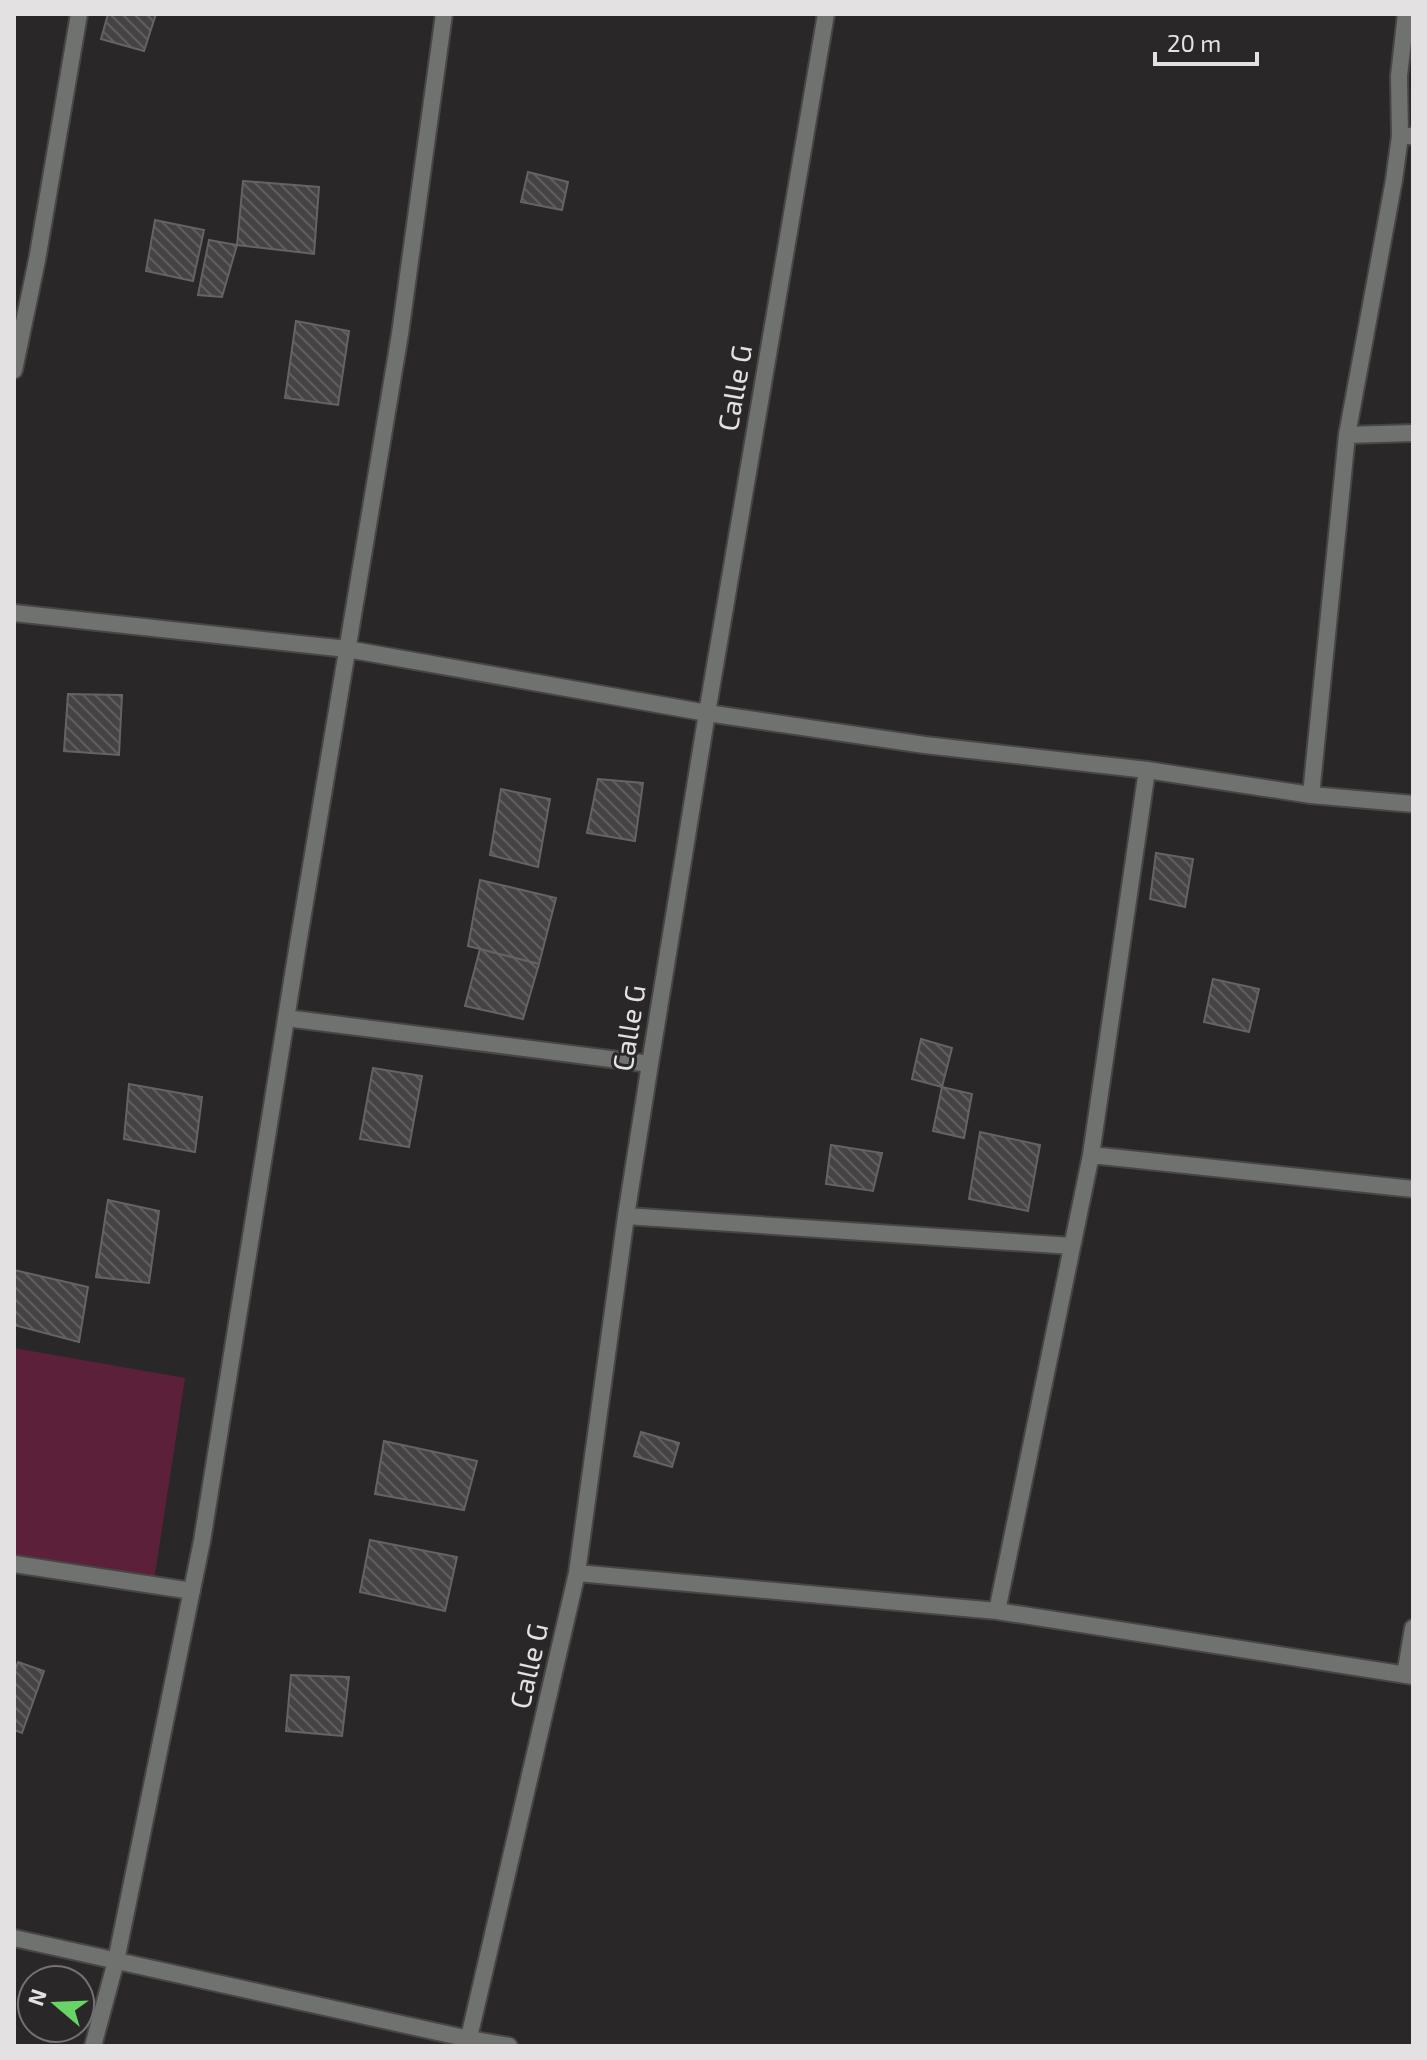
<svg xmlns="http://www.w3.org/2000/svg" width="1427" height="2060" font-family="'Exo 2',sans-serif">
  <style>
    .green { fill: #5d203a }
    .building { fill: url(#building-back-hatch); stroke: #676364; stroke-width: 2 }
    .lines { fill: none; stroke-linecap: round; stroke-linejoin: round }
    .minor-casing { stroke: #484546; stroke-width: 20 }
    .minor { stroke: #707270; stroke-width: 16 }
    .labels { text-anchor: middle; stroke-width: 6; stroke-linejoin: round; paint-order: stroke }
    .street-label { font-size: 28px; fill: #e4e1e2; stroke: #2a2728 }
  </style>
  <defs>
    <pattern id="building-back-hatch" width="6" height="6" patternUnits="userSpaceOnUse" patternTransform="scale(2)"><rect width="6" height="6" fill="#464344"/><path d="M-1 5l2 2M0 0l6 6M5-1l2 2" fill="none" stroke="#615e5f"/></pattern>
  </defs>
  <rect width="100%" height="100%" fill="#2a2728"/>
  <path class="green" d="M 14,1348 L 185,1378 L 154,1581 L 14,1554 Z"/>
  <path class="building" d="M 108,14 L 156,14 L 144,51 L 101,39 Z
    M 528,172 L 568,182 L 562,210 L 521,202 Z
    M 243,181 L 319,187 L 314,254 L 237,245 Z
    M 155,220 L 204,230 L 193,281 L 146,271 Z
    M 209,240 L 237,245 L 222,297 L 198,295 Z
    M 296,321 L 349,331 L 338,405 L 285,398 Z
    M 68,694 L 122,695 L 119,755 L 64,751 Z
    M 598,779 L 643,783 L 635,841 L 587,833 Z
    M 501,789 L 550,799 L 538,867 L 490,855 Z
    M 1156,853 L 1193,859 L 1185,907 L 1150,899 Z
    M 480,880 L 556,898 L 539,964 L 468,946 Z
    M 480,949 L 539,964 L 523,1019 L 465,1006 Z
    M 1213,979 L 1259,989 L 1249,1032 L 1204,1022 Z
    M 921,1039 L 952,1048 L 942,1087 L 912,1079 Z
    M 373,1068 L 422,1076 L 409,1147 L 360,1139 Z
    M 129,1084 L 202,1097 L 195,1152 L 124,1139 Z
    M 942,1087 L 972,1094 L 964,1138 L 933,1131 Z
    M 980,1132 L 1040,1145 L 1028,1211 L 969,1199 Z
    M 831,1145 L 882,1153 L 873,1191 L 826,1184 Z
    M 108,1200 L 159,1211 L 149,1283 L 96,1277 Z
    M 14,1270 L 88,1287 L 79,1342 L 14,1325 Z
    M 641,1432 L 679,1443 L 672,1467 L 634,1456 Z
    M 384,1441 L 477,1461 L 464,1510 L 375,1494 Z
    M 370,1540 L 457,1557 L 445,1611 L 360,1592 Z
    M 18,1662 L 44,1671 L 22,1733 L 14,1730 L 14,1674 Z
    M 291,1675 L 349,1677 L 342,1736 L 286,1731 Z"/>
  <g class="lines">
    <g class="minor-casing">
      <path id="minor" d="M 1400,136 L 1399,76 L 1406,14
        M 14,370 L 37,260 L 79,14
        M 1347,435 L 1413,433
        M 14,613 L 347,649 L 707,713 L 925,745 L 1147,770 L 1311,795 L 1413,804
        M 1311,795 L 1347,435 L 1394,180 L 1400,136 L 1413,136
        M 286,1018 L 650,1064
        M 1091,1155 L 1413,1189
        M 626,1216 L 1072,1246
        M 14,1564 L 192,1591
        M 577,1573 L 997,1611 L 1413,1676
        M 997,1611 L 1091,1155 L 1147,770
        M 1405,1675 L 1413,1628
        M 14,1938 L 469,2039 L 509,2046
        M 93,2046 L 116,1961 L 202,1541 L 298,944 L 400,334 L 444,14
        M 467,2046 L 577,1573 L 626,1216 L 650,1064 L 707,713 L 826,14"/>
    </g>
    <use href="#minor" class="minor"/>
  </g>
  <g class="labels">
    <g class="street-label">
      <text transform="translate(735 388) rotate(-80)" y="10">Calle G</text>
      <text transform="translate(629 1028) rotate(-81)" y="10">Calle G</text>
      <text transform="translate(529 1666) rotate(-77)" y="10">Calle G</text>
    </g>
  </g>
  <rect width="1427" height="2060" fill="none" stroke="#e4e1e2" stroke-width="32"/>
  <g transform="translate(56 2004) rotate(289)"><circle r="38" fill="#2a2728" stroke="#747172" stroke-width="2"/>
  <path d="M0-6L14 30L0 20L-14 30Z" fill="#68d465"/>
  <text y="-12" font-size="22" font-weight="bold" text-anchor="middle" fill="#e4e1e2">N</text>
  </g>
  <path d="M1155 52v12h102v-12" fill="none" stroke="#e4e1e2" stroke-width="4"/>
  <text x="1167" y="52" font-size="24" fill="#e4e1e2" stroke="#2a2728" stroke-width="6" paint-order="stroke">20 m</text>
</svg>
